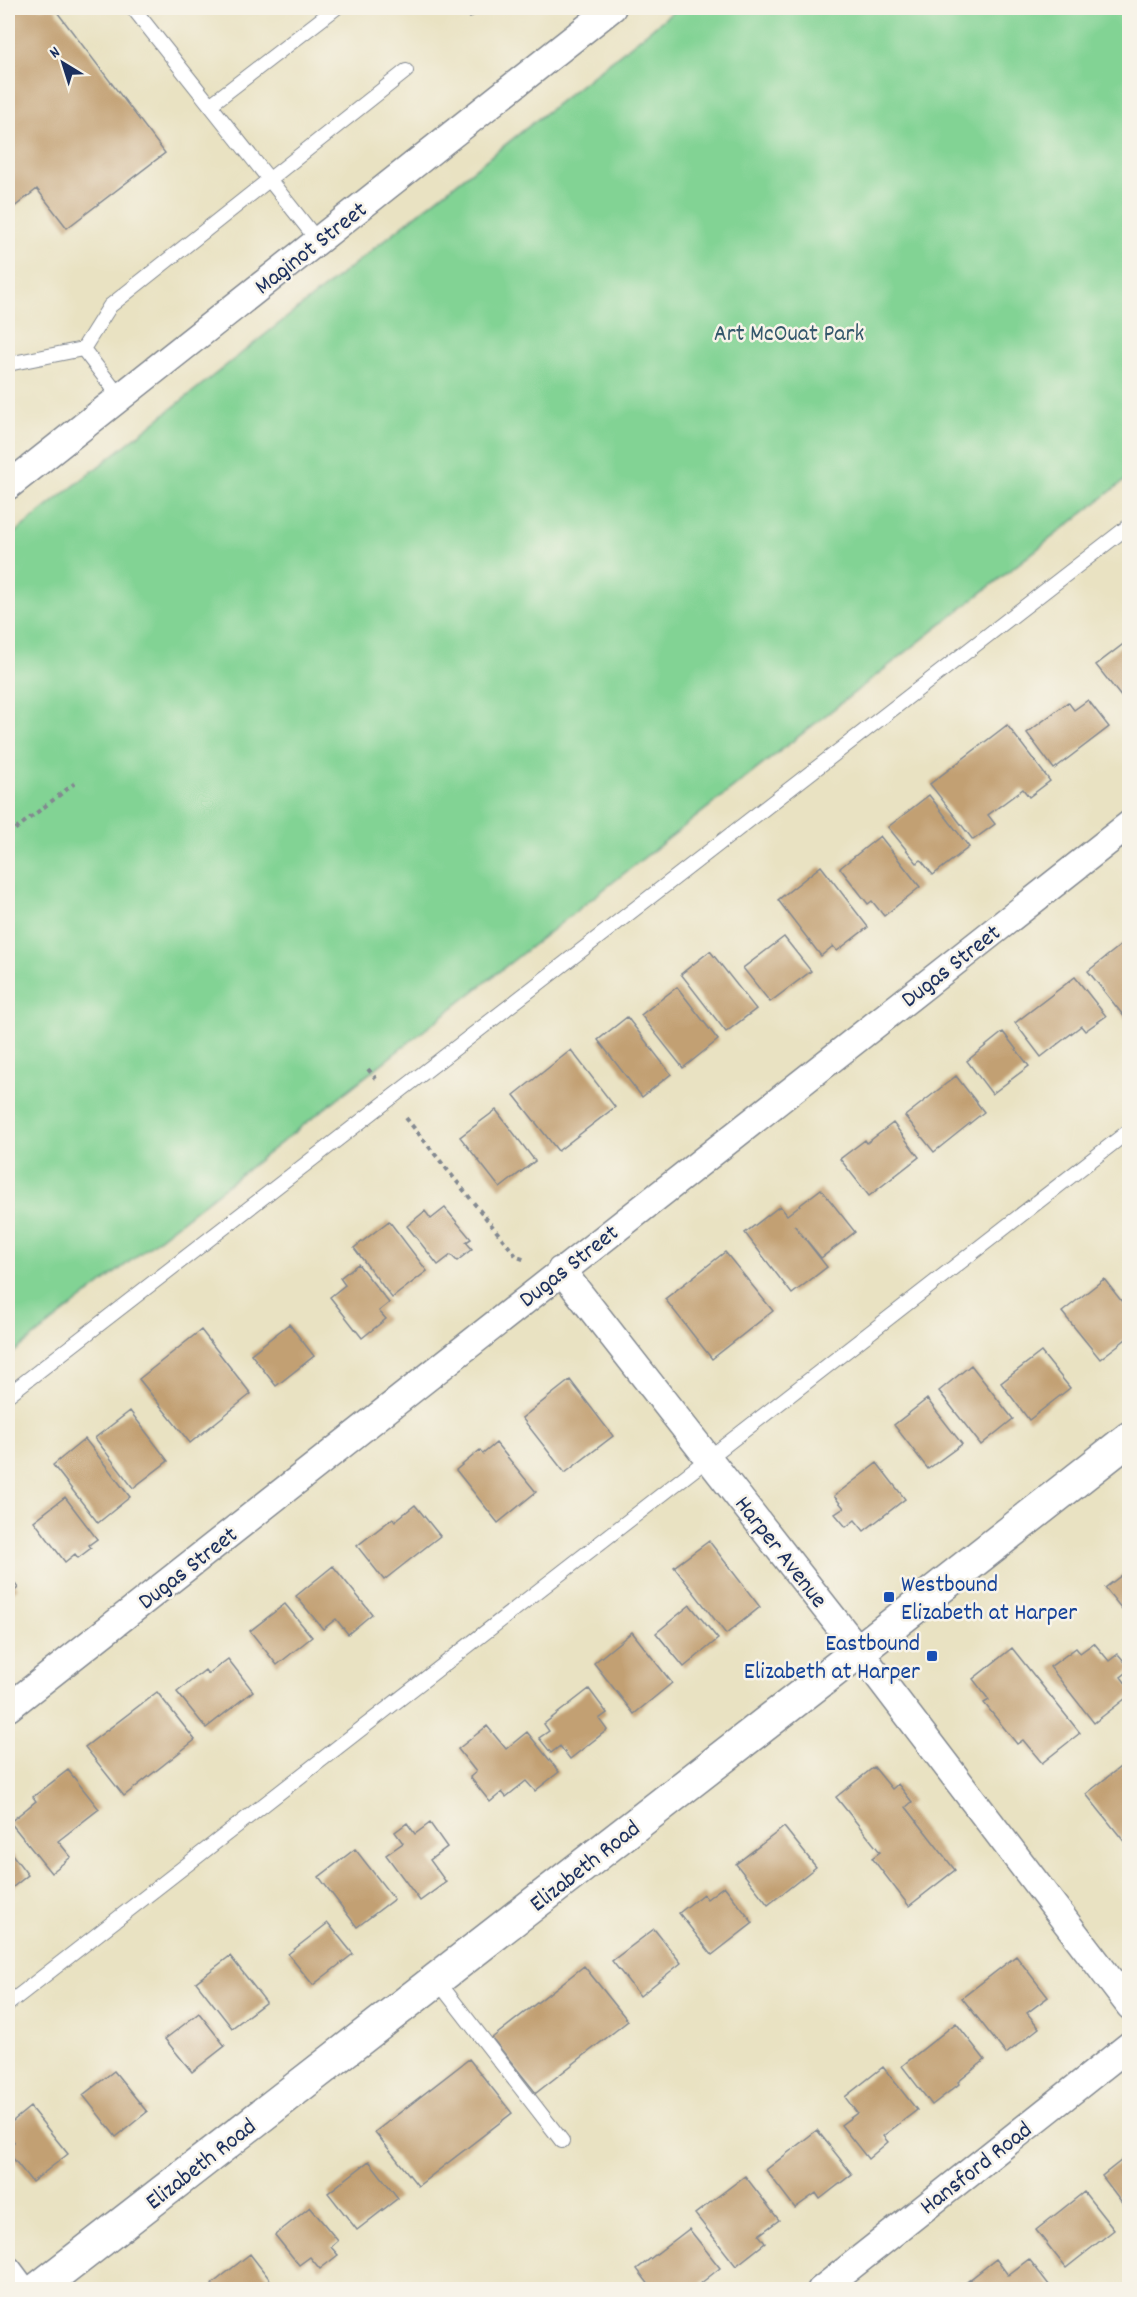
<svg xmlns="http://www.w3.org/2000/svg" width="1137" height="2297" font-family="Dekko,sans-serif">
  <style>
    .green { fill: #82d394; stroke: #4e8179; stroke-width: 1.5 }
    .building { fill: #c2a073 }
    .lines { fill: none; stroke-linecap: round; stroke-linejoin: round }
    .lane-casing { stroke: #828890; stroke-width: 16 }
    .street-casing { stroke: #828890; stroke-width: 30 }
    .secondary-casing { stroke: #828890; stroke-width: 36 }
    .path { stroke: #828890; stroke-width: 4; stroke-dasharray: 4.5 4.5; stroke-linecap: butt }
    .lane { stroke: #fff; stroke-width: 14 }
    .street { stroke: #fff; stroke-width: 27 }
    .secondary { stroke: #fff; stroke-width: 33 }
    .transit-dot { fill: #1a4fb4; stroke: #f7f3e8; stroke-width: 2 }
    .labels { text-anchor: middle; stroke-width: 5; stroke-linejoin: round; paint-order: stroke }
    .street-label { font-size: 24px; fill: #1b2f5e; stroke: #f7f3e8 }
    .park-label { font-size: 24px; fill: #35586c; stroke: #f7f3e8 }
    .transit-label { font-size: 24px; fill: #164399; stroke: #f7f3e8; text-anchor: start }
  </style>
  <rect width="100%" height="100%" fill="#f7f3e8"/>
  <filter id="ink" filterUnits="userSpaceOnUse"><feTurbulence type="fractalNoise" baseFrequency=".0167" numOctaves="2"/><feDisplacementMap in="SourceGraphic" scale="12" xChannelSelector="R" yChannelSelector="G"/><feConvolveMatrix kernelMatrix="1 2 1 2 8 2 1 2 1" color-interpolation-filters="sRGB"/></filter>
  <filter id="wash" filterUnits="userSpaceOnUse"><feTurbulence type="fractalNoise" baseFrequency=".008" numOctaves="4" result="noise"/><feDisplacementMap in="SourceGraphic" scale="24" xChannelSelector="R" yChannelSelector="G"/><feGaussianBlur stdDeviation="1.35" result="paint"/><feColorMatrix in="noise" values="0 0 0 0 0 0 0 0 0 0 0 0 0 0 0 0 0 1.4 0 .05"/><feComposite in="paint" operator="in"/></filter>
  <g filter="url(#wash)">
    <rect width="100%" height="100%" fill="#e9e2c2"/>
    <path class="green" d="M 678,8 L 1129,8 L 1129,477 L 8,1357 L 8,538 Z"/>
    <g id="blocks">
      <path class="building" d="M 8,8 L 54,8 L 165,153 L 67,228 L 37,189 L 8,212 Z
        M 462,8 L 483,8 L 470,18 Z
        M 1130,639 L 1130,708 L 1096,665 Z
        M 1088,700 L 1109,727 L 1054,769 L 1027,733 L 1068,702 L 1074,710 Z
        M 1007,725 L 1050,781 L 1029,797 L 1023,789 L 988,815 L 995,824 L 973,840 L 930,784 Z
        M 929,795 L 969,847 L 933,875 L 921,860 L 917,863 L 888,827 Z
        M 880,836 L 920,887 L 884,916 L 872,901 L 868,904 L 840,868 Z
        M 821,866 L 868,927 L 837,951 L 833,946 L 821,956 L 778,900 Z
        M 784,937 L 811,971 L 770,1002 L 743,968 Z
        M 1130,938 L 1130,1024 L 1088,971 Z
        M 710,951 L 756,1009 L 726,1032 L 681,974 Z
        M 1075,977 L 1106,1016 L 1085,1031 L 1081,1026 L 1041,1057 L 1015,1023 Z
        M 677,987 L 718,1040 L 683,1068 L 641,1015 Z
        M 627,1017 L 671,1074 L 642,1097 L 598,1040 Z
        M 1003,1032 L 1029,1066 L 992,1094 L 967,1061 Z
        M 571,1050 L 615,1107 L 558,1151 L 514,1095 Z
        M 956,1076 L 984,1112 L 934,1152 L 905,1116 Z
        M 496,1110 L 535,1161 L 500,1188 L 460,1137 Z
        M 893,1123 L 919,1157 L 869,1196 L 840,1159 L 865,1140 L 867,1143 Z
        M 821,1189 L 855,1232 L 821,1258 L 794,1225 L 827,1267 L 792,1294 L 745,1233 L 780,1206 L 787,1215 Z
        M 445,1208 L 471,1239 L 466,1242 L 472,1249 L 457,1261 L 451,1255 L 438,1265 L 407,1226 L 425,1211 L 431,1219 Z
        M 389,1221 L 427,1271 L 392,1298 L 354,1248 Z
        M 725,1252 L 773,1311 L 712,1359 L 665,1299 Z
        M 358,1264 L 389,1303 L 379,1311 L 386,1319 L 362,1338 L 330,1297 L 345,1285 L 340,1278 Z
        M 1104,1279 L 1130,1312 L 1130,1336 L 1100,1359 L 1062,1312 Z
        M 289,1324 L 314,1356 L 276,1386 L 251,1354 Z
        M 201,1330 L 251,1394 L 190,1443 L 139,1379 Z
        M 1041,1352 L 1070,1388 L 1029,1420 L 1001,1383 Z
        M 971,1365 L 1013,1419 L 981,1445 L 939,1391 Z
        M 570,1380 L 613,1436 L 565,1473 L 522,1418 Z
        M 927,1399 L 962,1444 L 928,1469 L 894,1425 Z
        M 130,1411 L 168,1461 L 133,1488 L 95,1438 Z
        M 85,1439 L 130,1497 L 98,1523 L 53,1465 Z
        M 496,1443 L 536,1492 L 498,1523 L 456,1470 L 480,1450 L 483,1454 Z
        M 877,1463 L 905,1499 L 864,1531 L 855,1520 L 846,1527 L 835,1514 L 844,1508 L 834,1496 Z
        M 65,1497 L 97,1539 L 89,1545 L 91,1548 L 78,1558 L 75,1554 L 65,1562 L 34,1521 Z
        M 415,1505 L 440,1536 L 384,1580 L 357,1546 L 393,1518 L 395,1521 Z
        M 709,1541 L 760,1607 L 726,1634 L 674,1567 Z
        M 333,1566 L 372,1614 L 348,1634 L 336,1619 L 323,1629 L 296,1596 Z
        M 1130,1569 L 1130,1619 L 1105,1588 Z
        M 8,1574 L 18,1588 L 8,1596 Z
        M 285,1604 L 312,1637 L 277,1665 L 250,1631 Z
        M 690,1605 L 718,1639 L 684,1667 L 656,1633 Z
        M 632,1632 L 672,1683 L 634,1714 L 594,1663 Z
        M 1094,1643 L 1109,1661 L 1118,1654 L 1130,1668 L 1130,1670 L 1121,1677 L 1130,1689 L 1130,1695 L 1094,1723 L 1050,1667 L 1076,1648 L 1080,1653 Z
        M 1012,1648 L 1080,1733 L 1042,1763 L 1023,1740 L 1017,1744 L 984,1703 L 989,1700 L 973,1679 Z
        M 228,1659 L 253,1691 L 206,1728 L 177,1692 L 205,1670 L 208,1674 Z
        M 589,1689 L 607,1713 L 599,1719 L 607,1730 L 570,1759 L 560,1746 L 551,1753 L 539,1738 L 549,1731 L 544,1724 Z
        M 157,1692 L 195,1740 L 124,1796 L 85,1747 Z
        M 487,1726 L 506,1749 L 527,1732 L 559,1772 L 535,1791 L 526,1781 L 506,1797 L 502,1792 L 490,1802 L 470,1777 L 476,1772 L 458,1749 Z
        M 1124,1764 L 1130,1770 L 1130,1843 L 1127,1845 L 1086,1794 Z
        M 874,1767 L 892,1789 L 898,1784 L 912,1802 L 906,1807 L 955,1870 L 909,1906 L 872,1858 L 880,1852 L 836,1797 Z
        M 68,1770 L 99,1809 L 58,1841 L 71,1857 L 51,1873 L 10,1822 L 36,1801 L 33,1797 Z
        M 407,1823 L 415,1834 L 430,1823 L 447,1847 L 430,1860 L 446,1882 L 420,1901 L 386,1855 L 403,1843 L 395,1832 Z
        M 784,1827 L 816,1867 L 768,1905 L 736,1864 Z
        M 8,1849 L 28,1875 L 8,1891 Z
        M 355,1849 L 394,1899 L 357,1927 L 319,1877 Z
        M 724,1886 L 753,1923 L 712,1955 L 679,1913 L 703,1894 L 707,1899 Z
        M 328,1923 L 353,1954 L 313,1985 L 288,1954 Z
        M 654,1929 L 681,1963 L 640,1996 L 612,1961 Z
        M 230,1956 L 266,2002 L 232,2028 L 196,1982 Z
        M 1016,1956 L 1048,1997 L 1027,2013 L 1039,2028 L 1006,2054 L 962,1998 Z
        M 584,1966 L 628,2021 L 536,2093 L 492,2038 Z
        M 199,2013 L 225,2046 L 192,2072 L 165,2039 Z
        M 956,2023 L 985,2060 L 958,2082 L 959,2084 L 932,2105 L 902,2066 Z
        M 469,2059 L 512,2113 L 418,2186 L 375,2132 Z
        M 883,2067 L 917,2110 L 883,2136 L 888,2142 L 868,2159 L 841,2125 L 857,2113 L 845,2097 Z
        M 114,2071 L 147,2112 L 116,2137 L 83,2095 Z
        M 30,2107 L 68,2154 L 32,2182 L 8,2152 L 8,2147 L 14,2142 L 8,2134 L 8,2125 Z
        M 817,2130 L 852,2174 L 820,2199 L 816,2193 L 795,2208 L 766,2170 Z
        M 1122,2160 L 1126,2166 L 1130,2163 L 1130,2207 L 1127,2209 L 1102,2176 Z
        M 369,2161 L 398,2198 L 357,2230 L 328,2193 Z
        M 745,2176 L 779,2220 L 759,2235 L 765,2243 L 736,2266 L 695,2214 Z
        M 1084,2192 L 1114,2230 L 1066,2268 L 1036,2230 Z
        M 310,2207 L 338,2241 L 331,2247 L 338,2255 L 320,2269 L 310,2257 L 299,2265 L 275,2235 Z
        M 689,2229 L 720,2268 L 700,2284 L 705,2290 L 653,2290 L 637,2269 Z
        M 250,2254 L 278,2290 L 217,2290 L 212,2284 Z
        M 996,2259 L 1008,2275 L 1029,2259 L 1053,2290 L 966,2290 L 963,2285 Z"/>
    </g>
  </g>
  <g filter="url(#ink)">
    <use href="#blocks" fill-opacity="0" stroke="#828890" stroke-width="1.5"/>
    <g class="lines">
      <g class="lane-casing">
        <path id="lane" d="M 133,8 L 318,241
          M 210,105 L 336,8
          M 8,364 L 83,349
          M 120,397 L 83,349 L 110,306 L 406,71
          M 8,1395 L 1130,525
          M 436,1979 L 562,2141
          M 8,2004 L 1130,1130"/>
      </g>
      <g class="street-casing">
        <path id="street" d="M 8,486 L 612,8
          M 561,1270 L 859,1651 L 1130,2006
          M 8,1708 L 1130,824
          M 8,2270 L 23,2290
          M 821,2290 L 1130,2045"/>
      </g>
      <g class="secondary-casing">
        <path id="secondary" d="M 37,2290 L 859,1651 L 1130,1438"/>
      </g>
      <path class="path" d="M 8,835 L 75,783
        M 368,1069 L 376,1079
        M 406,1118 L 517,1257 L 526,1260"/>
      <use href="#lane" class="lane"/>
      <use href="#street" class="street"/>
      <use href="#secondary" class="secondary"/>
    </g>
  </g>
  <g class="transit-dot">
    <rect x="883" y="1591" width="12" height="12" rx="3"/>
    <rect x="926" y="1650" width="12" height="12" rx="3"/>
  </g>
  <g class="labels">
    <g class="street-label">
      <text transform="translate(310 247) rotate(-38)" y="8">Maginot Street</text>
      <text transform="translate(950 965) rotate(-38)" y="8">Dugas Street</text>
      <text transform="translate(568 1265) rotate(-38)" y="8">Dugas Street</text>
      <text transform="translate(782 1551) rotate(52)" y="8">Harper Avenue</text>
      <text transform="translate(187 1567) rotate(-38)" y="8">Dugas Street</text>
      <text transform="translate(584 1865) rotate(-38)" y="8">Elizabeth Road</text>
      <text transform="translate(200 2163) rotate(-38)" y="8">Elizabeth Road</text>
      <text transform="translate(975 2167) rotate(-38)" y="8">Hansford Road</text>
    </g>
    <g class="park-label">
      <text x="789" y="340">Art McOuat Park</text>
    </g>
    <g class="transit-label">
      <text x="901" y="1591">Westbound<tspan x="901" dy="28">Elizabeth at Harper</tspan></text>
      <text x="920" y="1650" text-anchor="end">Eastbound<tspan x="920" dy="28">Elizabeth at Harper</tspan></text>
    </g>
  </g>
  <rect width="1137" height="2297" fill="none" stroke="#f7f3e8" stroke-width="30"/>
  <g transform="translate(63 63) rotate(322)" stroke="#f7f3e8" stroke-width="4.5" paint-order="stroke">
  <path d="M0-4.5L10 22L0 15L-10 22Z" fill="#1b2f5e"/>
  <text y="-9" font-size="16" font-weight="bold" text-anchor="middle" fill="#1b2f5e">N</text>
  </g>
</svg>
